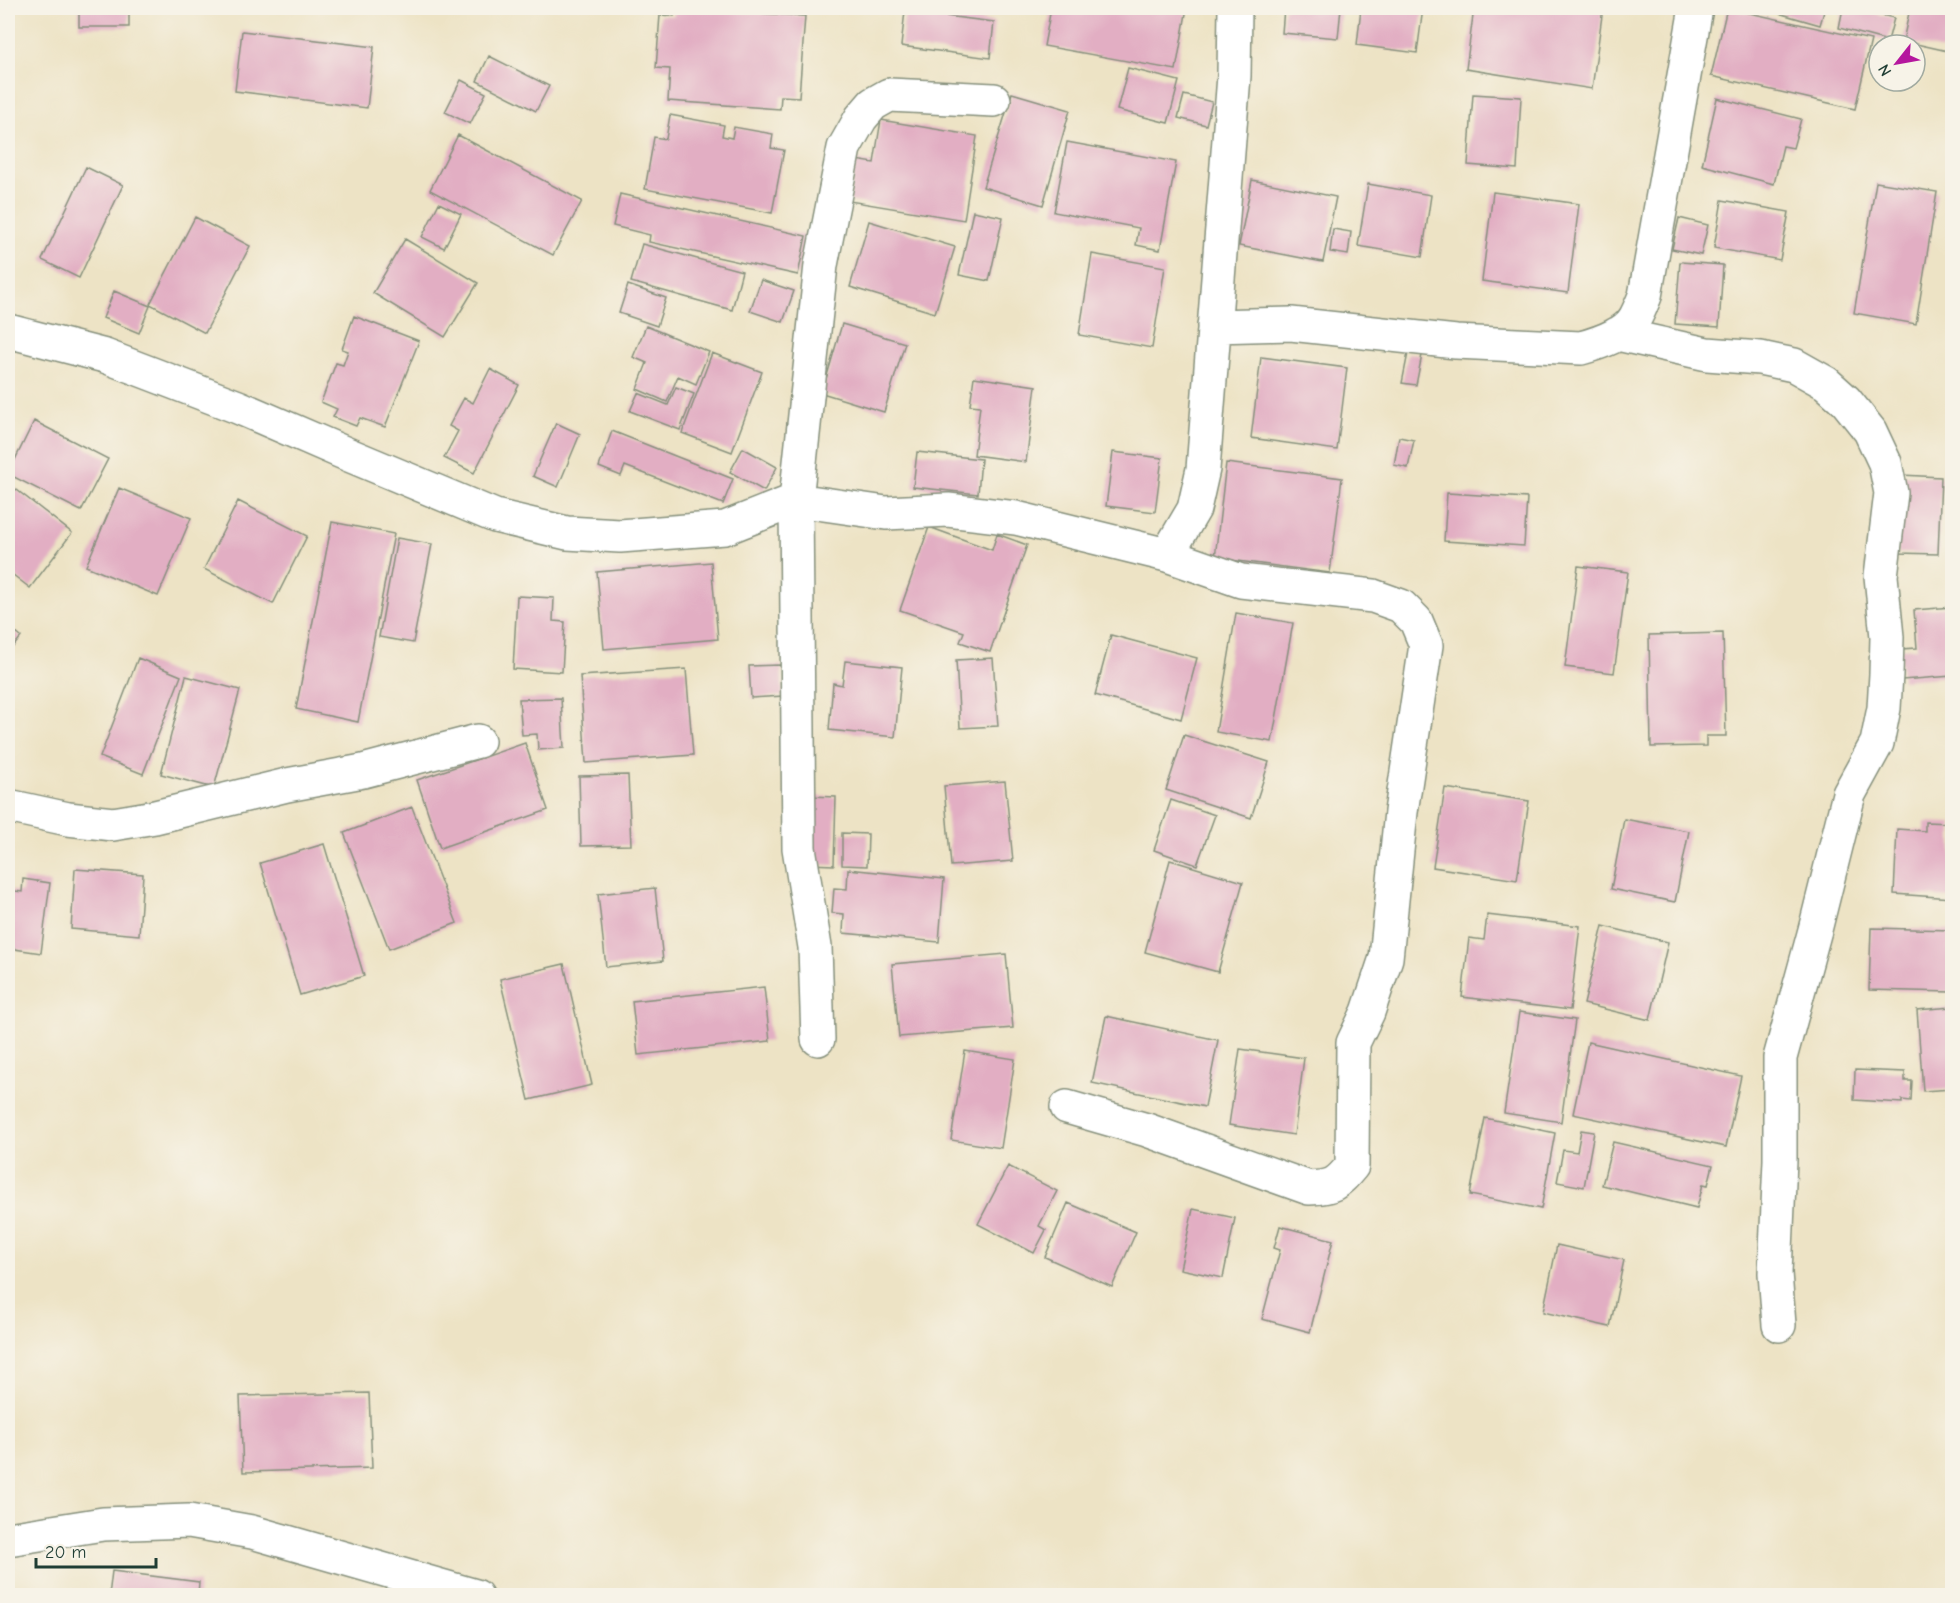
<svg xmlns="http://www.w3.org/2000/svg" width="1960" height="1603" font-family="'Comic Neue',sans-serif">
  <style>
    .building { fill: #e2aec3 }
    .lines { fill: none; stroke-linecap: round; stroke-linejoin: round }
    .minor-casing { stroke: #86907c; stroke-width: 36 }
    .minor { stroke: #fff; stroke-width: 33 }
  </style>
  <rect width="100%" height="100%" fill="#f7f3e8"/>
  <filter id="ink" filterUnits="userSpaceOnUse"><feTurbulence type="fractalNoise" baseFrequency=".0167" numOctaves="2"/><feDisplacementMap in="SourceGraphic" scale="12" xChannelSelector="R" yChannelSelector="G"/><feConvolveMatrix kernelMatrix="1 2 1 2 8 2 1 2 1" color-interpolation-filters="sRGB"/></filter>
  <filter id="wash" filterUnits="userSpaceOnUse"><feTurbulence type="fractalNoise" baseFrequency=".008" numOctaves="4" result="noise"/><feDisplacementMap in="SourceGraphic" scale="24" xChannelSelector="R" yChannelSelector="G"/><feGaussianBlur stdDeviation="1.35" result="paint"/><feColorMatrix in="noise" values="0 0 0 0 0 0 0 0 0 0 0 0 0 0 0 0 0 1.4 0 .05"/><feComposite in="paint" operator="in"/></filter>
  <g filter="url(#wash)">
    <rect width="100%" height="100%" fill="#ede3c5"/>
    <g id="blocks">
      <path class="building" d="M 79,8 L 129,8 L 129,27 L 79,27 Z
        M 674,8 L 805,16 L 799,97 L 781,96 L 780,109 L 668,101 L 670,69 L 656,68 L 660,15 L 674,16 Z
        M 1051,8 L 1187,8 L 1176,70 L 1044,46 Z
        M 1284,8 L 1341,8 L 1338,38 L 1282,33 Z
        M 1361,8 L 1423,8 L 1417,53 L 1357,45 Z
        M 1474,8 L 1603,8 L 1592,89 L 1466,69 Z
        M 1727,8 L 1871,40 L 1855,109 L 1711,76 Z
        M 1761,8 L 1825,8 L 1820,25 Z
        M 1843,8 L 1852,8 L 1894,18 L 1888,41 L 1839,28 Z
        M 1910,8 L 1952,8 L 1952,52 L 1903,41 Z
        M 905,11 L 994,22 L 990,58 L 901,46 Z
        M 242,31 L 374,47 L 367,108 L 235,91 Z
        M 489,56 L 549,86 L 536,111 L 477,81 Z
        M 1128,68 L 1179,81 L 1168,123 L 1117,110 Z
        M 461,80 L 486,93 L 470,124 L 445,112 Z
        M 1012,93 L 1070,110 L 1043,205 L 983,187 Z
        M 1473,94 L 1521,97 L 1517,169 L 1468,165 Z
        M 1184,95 L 1212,102 L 1206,125 L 1178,118 Z
        M 1717,98 L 1801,119 L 1793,148 L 1783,146 L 1774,184 L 1702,165 Z
        M 670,115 L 724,125 L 722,136 L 732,138 L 734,127 L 773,134 L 771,148 L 784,150 L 772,213 L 645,189 L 654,137 L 666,139 Z
        M 881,120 L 977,136 L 964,220 L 849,201 L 856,160 L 874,163 Z
        M 458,135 L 582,201 L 553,255 L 430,190 Z
        M 1067,142 L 1176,162 L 1160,250 L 1136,245 L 1139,228 L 1054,212 Z
        M 86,167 L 123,185 L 79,278 L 42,260 Z
        M 1252,180 L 1336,197 L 1323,262 L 1239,246 Z
        M 1876,182 L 1937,192 L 1916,324 L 1854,313 Z
        M 1368,184 L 1431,195 L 1422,257 L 1358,246 Z
        M 1493,192 L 1579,204 L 1568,293 L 1482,281 Z
        M 620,194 L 806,236 L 798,275 L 649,242 L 650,235 L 613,226 Z
        M 1722,200 L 1789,212 L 1780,260 L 1714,248 Z
        M 439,203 L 461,214 L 444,248 L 422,237 Z
        M 973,211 L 1003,217 L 989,281 L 959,275 Z
        M 195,217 L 250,246 L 205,333 L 150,304 Z
        M 1679,218 L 1708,225 L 1701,255 L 1672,249 Z
        M 869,221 L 955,247 L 935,313 L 850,287 Z
        M 1333,229 L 1351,232 L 1348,255 L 1330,252 Z
        M 405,239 L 478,283 L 445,337 L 373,293 Z
        M 642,244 L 742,271 L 732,310 L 631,282 Z
        M 1092,254 L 1165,267 L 1152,348 L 1079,335 Z
        M 1680,262 L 1723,265 L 1719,327 L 1675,324 Z
        M 761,280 L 794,291 L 783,322 L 750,311 Z
        M 628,285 L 666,298 L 657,326 L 619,313 Z
        M 114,291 L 150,306 L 139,333 L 103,318 Z
        M 354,316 L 419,341 L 385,427 L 360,418 L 356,426 L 333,417 L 337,409 L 321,402 L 336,363 L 343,365 L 348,351 L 342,349 Z
        M 842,324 L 905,343 L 884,412 L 822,393 Z
        M 646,326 L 709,352 L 696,384 L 678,376 L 667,402 L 637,389 L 647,363 L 633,357 Z
        M 712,353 L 762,372 L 732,452 L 682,433 Z
        M 1408,353 L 1422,355 L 1416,385 L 1402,383 Z
        M 1261,357 L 1347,368 L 1337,450 L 1251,438 Z
        M 490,369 L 519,385 L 474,473 L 444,458 L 458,431 L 449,426 L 464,398 L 473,403 Z
        M 974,377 L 1036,386 L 1026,462 L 974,455 L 980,406 L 970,405 Z
        M 676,387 L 694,394 L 680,430 L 630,411 L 638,393 L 668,405 Z
        M 34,421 L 108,459 L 81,511 L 8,474 Z
        M 556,423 L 580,434 L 558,487 L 533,476 Z
        M 612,431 L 733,479 L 723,504 L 625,466 L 621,476 L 599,467 Z
        M 1399,437 L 1414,440 L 1408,468 L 1394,465 Z
        M 743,448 L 777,467 L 764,491 L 730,472 Z
        M 917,452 L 981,459 L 978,494 L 913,487 Z
        M 1113,452 L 1162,458 L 1155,512 L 1106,506 Z
        M 1226,463 L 1342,478 L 1330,573 L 1215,558 Z
        M 1901,475 L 1941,477 L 1938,554 L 1898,553 Z
        M 8,483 L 72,533 L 30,588 L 8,571 Z
        M 119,488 L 191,518 L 158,596 L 86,566 Z
        M 1447,493 L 1527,498 L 1524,546 L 1444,541 Z
        M 238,501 L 307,536 L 273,604 L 204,569 Z
        M 332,522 L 394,534 L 358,722 L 296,709 Z
        M 929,527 L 992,550 L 997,534 L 1027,545 L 990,652 L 960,642 L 964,632 L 900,610 Z
        M 397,538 L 432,544 L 413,643 L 379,637 Z
        M 711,562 L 718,639 L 604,649 L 597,572 Z
        M 1578,566 L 1628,572 L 1614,673 L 1565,667 Z
        M 517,596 L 554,598 L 553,621 L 565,622 L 562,672 L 513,669 Z
        M 1952,607 L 1952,676 L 1902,680 L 1900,649 L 1917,648 L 1914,610 Z
        M 1236,613 L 1293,623 L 1272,742 L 1216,732 Z
        M 8,626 L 21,637 L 8,653 Z
        M 1723,633 L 1726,736 L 1706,736 L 1706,746 L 1651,747 L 1649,635 Z
        M 1111,635 L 1197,658 L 1181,719 L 1095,695 Z
        M 138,658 L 181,676 L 143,774 L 100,757 Z
        M 993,658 L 998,726 L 960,728 L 956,660 Z
        M 845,661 L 902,667 L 895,737 L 829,730 L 833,683 L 842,685 Z
        M 781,665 L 783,696 L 751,698 L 749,666 Z
        M 686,669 L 693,755 L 586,763 L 580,676 Z
        M 186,676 L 240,690 L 214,788 L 161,774 Z
        M 561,698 L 564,748 L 538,750 L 537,734 L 522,735 L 519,699 Z
        M 1184,735 L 1269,762 L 1251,818 L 1166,790 Z
        M 525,743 L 548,810 L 440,848 L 417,780 Z
        M 628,775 L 631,845 L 581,846 L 579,776 Z
        M 1005,781 L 1013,861 L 951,866 L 944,786 Z
        M 1445,788 L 1529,801 L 1517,880 L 1433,867 Z
        M 810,796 L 836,797 L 834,865 L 808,864 Z
        M 1171,800 L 1215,815 L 1197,865 L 1154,850 Z
        M 412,807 L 457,923 L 389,949 L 344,833 Z
        M 1624,819 L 1689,831 L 1675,902 L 1611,889 Z
        M 1925,822 L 1952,823 L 1952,898 L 1894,894 L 1897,829 L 1925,831 Z
        M 842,833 L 868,834 L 867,866 L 842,865 Z
        M 324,844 L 364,976 L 300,995 L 260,863 Z
        M 1170,860 L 1243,882 L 1218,972 L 1145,952 Z
        M 75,869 L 143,874 L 139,935 L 71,929 Z
        M 848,869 L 944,879 L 939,942 L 843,933 L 844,914 L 832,913 L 834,888 L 847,889 Z
        M 23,879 L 50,883 L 41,953 L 8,948 L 8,890 L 22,892 Z
        M 655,888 L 663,961 L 606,967 L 598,894 Z
        M 1487,915 L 1580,926 L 1570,1010 L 1462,997 L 1469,938 L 1484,940 Z
        M 1603,926 L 1668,942 L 1650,1020 L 1584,1004 Z
        M 1871,928 L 1952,930 L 1952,992 L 1869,990 Z
        M 1006,954 L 1013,1028 L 899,1037 L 892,964 Z
        M 564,964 L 592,1085 L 529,1100 L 500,979 Z
        M 764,987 L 770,1041 L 638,1055 L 632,1001 Z
        M 1952,1007 L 1952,1089 L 1923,1091 L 1917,1010 Z
        M 1519,1012 L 1575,1020 L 1561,1122 L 1504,1113 Z
        M 1106,1016 L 1218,1040 L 1205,1107 L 1092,1083 Z
        M 1588,1042 L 1741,1076 L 1726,1147 L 1573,1114 Z
        M 1240,1049 L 1304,1058 L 1294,1135 L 1229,1125 Z
        M 965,1051 L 1015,1059 L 1001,1148 L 951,1140 Z
        M 1855,1070 L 1905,1072 L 1905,1081 L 1912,1081 L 1911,1101 L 1902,1100 L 1902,1103 L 1854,1100 Z
        M 1485,1118 L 1555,1133 L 1541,1209 L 1470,1195 Z
        M 1581,1130 L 1594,1132 L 1584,1187 L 1557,1182 L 1563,1150 L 1577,1152 Z
        M 1613,1142 L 1713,1165 L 1708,1185 L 1703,1184 L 1697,1208 L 1602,1185 Z
        M 1008,1166 L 1057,1191 L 1039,1226 L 1046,1230 L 1034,1253 L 978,1224 Z
        M 1068,1203 L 1136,1232 L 1112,1287 L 1045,1257 Z
        M 1193,1209 L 1235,1218 L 1223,1278 L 1180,1269 Z
        M 1280,1226 L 1333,1240 L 1310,1332 L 1262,1319 L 1280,1250 L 1274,1248 Z
        M 1557,1245 L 1624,1260 L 1610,1327 L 1543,1312 Z
        M 369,1393 L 372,1468 L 243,1472 L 240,1396 Z
        M 112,1571 L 199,1582 L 198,1596 L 109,1596 Z"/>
    </g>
  </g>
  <g filter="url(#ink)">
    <use href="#blocks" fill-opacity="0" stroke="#86907c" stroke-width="1.5"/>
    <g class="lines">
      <g class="minor-casing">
        <path id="minor" d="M 1214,326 L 1291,324 L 1456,342 L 1581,348 C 1599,343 1625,335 1635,318 C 1639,311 1642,303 1645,296 L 1696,8
          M 8,331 L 105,356 L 238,407 L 342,452 L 495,516 L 567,533 L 620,536 L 725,528 L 796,500 L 886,513 L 948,510 L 1016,518 L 1167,555 L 1241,581 L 1373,596 L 1401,606 L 1416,621 L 1426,645 L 1401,812 L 1386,958 L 1368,1012 L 1353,1043 L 1352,1166 C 1336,1185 1333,1187 1309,1188 L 1147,1130 L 1067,1107
          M 1617,334 L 1707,354 L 1760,358 L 1794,365 L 1826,383 L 1846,401 L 1870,431 L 1885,463 L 1891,493 L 1881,576 L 1887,637 L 1886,674 L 1884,708 L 1877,743 L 1849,794 L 1815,930 L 1780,1058 L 1780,1160 L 1775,1273 L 1779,1325
          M 1167,555 L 1194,509 L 1203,469 L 1234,76 L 1235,8
          M 8,806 L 68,819 L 113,824 L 155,817 L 287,785 L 363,771 L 478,741
          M 818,1039 L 815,947 L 799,848 L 796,500 L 821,265 L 844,148 L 861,118 L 873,104 L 889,95 L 994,100
          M 8,1539 L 103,1524 L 189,1521 L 252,1532 L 476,1596"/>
      </g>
      <use href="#minor" class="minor"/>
    </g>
  </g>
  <rect width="1960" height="1603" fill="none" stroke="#f7f3e8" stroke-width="30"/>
  <g transform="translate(1897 63) rotate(239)"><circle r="28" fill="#f7f3e8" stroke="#a1aaa0" stroke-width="1.5"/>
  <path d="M0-4.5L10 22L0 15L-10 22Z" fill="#b5179e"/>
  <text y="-9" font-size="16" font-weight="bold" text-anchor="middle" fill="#1f3d34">N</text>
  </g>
  <path d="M36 1558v9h120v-9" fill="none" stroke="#1f3d34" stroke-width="3"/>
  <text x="45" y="1558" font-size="18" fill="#1f3d34" stroke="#f7f3e8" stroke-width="4.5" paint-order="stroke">20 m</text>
</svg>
